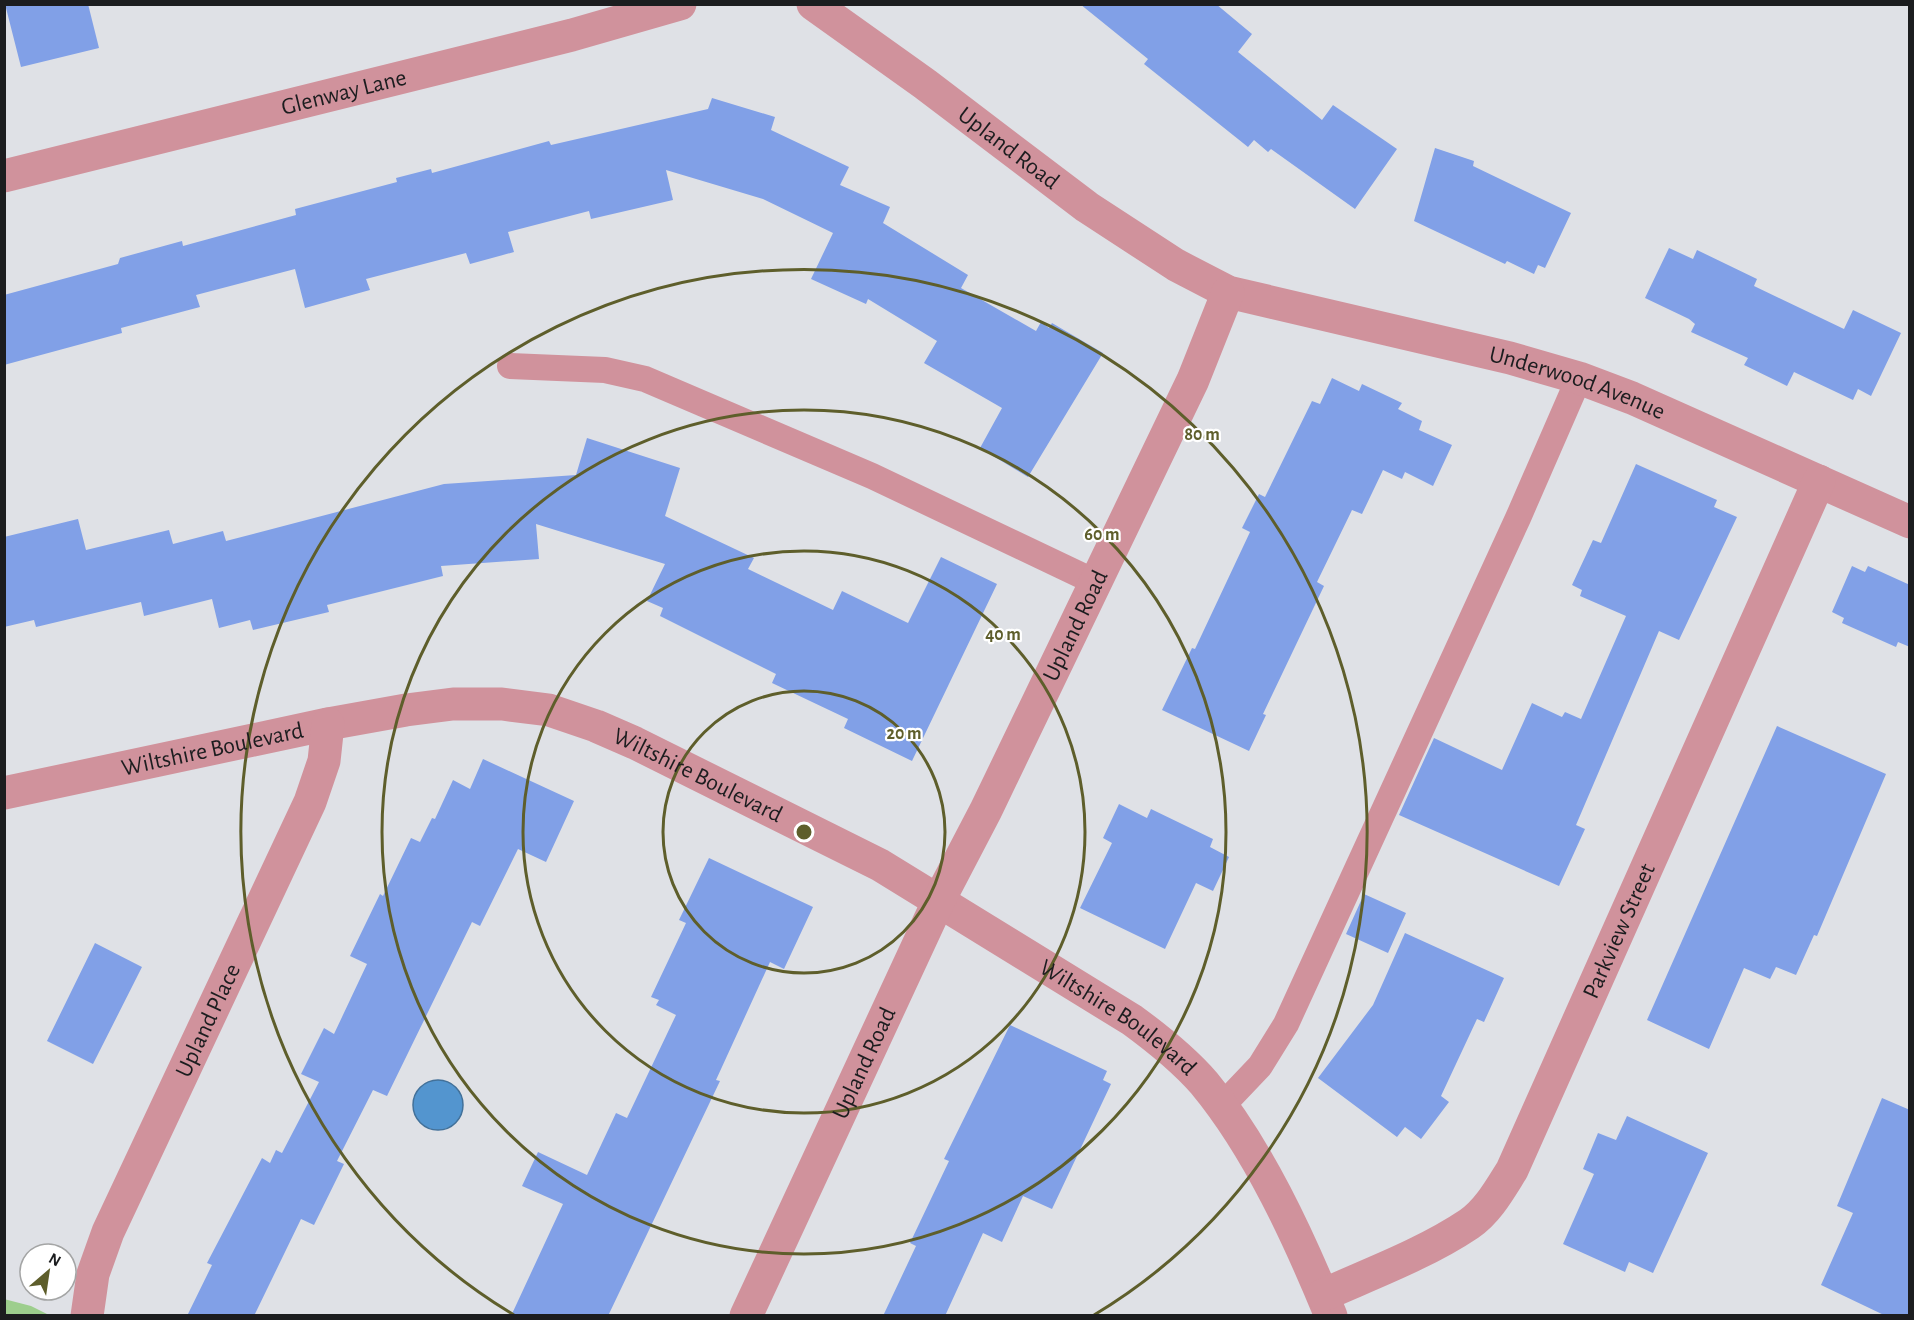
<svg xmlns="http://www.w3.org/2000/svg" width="1914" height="1320" font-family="'Alegreya Sans',sans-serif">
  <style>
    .green { fill: #9dce8d }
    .water { fill: #5395cf; stroke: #42719a; stroke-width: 1.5 }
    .building { fill: #81a0e7 }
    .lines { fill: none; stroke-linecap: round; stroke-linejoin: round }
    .service { stroke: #d0929c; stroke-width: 26 }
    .minor { stroke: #d0929c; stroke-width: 33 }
    .ring { fill: none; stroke: #5e5e2b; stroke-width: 3 }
    .labels { text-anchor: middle; stroke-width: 4.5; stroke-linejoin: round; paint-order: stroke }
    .street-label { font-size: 24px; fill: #1c1d1f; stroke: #fff }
    .centre { fill: #5e5e2b; stroke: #fff; stroke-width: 3 }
    .ring-label { font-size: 18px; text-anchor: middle; font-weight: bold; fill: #5e5e2b; stroke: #fff; stroke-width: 4.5; stroke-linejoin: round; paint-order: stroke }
  </style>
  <rect width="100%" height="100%" fill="#dfe1e6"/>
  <path class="green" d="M 4,1299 L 31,1306 L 49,1315 L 5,1315 Z"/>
  <path class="water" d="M413 1105a25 25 0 1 1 50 0a25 25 0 1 1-50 0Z"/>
  <path class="building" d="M 5,4 L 88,4 L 99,48 L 21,67 Z
    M 1080,4 L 1216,4 L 1252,34 L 1238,52 L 1322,120 L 1333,105 L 1397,149 L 1355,209 L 1271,149 L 1268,152 L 1254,140 L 1248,147 L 1144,64 L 1148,59 Z
    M 712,98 L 775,117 L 771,130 L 849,167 L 840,185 L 890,207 L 883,223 L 968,275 L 961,288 L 1036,331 L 1041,322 L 1049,328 L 1052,323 L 1103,353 L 1028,477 L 980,448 L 1002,408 L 924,363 L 937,341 L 868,299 L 866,304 L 811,279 L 833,233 L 763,199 L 666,170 L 673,200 L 591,219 L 589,211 L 508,232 L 514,252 L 470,264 L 466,253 L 366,279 L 370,290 L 305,308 L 295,269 L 196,295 L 200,307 L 121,328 L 122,333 L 4,365 L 4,295 L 118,264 L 120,258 L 182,241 L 183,246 L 296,215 L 295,209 L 397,182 L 396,178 L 431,169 L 432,173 L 549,141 L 551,145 L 708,109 Z
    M 1435,148 L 1474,161 L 1473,166 L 1571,213 L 1545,268 L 1538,265 L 1534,274 L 1507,261 L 1505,264 L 1414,221 Z
    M 1669,248 L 1693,259 L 1697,250 L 1757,279 L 1754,286 L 1844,329 L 1853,310 L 1901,333 L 1871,396 L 1858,389 L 1853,400 L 1794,372 L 1787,386 L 1744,365 L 1748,358 L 1691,332 L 1695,324 L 1689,319 L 1645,298 Z
    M 1332,378 L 1359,391 L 1362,384 L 1402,403 L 1398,409 L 1422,421 L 1419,430 L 1452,445 L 1433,486 L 1405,472 L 1402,479 L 1383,470 L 1362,514 L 1352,510 L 1317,582 L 1324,586 L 1263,714 L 1266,715 L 1249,751 L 1162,710 L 1192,648 L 1195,649 L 1250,532 L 1242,528 L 1259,494 L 1265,497 L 1312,401 L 1320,404 Z
    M 587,438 L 680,468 L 665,516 L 754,558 L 748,569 L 833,610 L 842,591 L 908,623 L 941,557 L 997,584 L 912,761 L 844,728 L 848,719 L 772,683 L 776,674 L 660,616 L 663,608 L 647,601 L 665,564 L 536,524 L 539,559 L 441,566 L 443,576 L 327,605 L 329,612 L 253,630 L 250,620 L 219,628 L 212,599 L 144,616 L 141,602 L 36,627 L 34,620 L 4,627 L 4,537 L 78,519 L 86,550 L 169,530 L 173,544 L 223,531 L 226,541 L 444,484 L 576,475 Z
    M 1636,464 L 1717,500 L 1714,507 L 1737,517 L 1679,640 L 1659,631 L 1576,825 L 1585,829 L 1559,886 L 1399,815 L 1434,738 L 1502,770 L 1532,703 L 1562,717 L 1565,712 L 1581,719 L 1626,616 L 1580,596 L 1582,590 L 1572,585 L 1593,540 L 1601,543 Z
    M 1852,566 L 1865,572 L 1868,566 L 1910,585 L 1910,647 L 1898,642 L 1896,647 L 1842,623 L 1844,618 L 1832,612 Z
    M 1777,726 L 1886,774 L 1817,936 L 1814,935 L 1796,975 L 1776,967 L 1770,979 L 1744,968 L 1709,1049 L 1647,1020 Z
    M 483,759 L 574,801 L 546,862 L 518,849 L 480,926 L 472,922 L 387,1096 L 373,1090 L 337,1161 L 344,1164 L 314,1225 L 301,1219 L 254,1316 L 187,1316 L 212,1265 L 207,1263 L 262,1158 L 270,1163 L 276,1150 L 282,1153 L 319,1082 L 301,1074 L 324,1028 L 334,1034 L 367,964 L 350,956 L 380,894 L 383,896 L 411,838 L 420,842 L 432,818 L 435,819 L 453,780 L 470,789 Z
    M 1119,804 L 1147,818 L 1151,809 L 1213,839 L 1210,847 L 1229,857 L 1213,891 L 1196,883 L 1165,949 L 1080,908 L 1112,843 L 1103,838 Z
    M 709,858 L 813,907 L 784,969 L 770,962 L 716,1080 L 720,1081 L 608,1316 L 511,1316 L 563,1204 L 522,1186 L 538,1152 L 587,1175 L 616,1113 L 627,1118 L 676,1015 L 656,1005 L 659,1000 L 651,997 L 686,923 L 679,920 Z
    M 1364,894 L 1406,913 L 1388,953 L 1346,934 Z
    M 1405,933 L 1504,978 L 1484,1022 L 1477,1019 L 1441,1096 L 1449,1102 L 1421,1139 L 1405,1127 L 1397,1137 L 1318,1078 L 1373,1005 Z
    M 95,943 L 142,967 L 93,1064 L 47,1041 Z
    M 1010,1025 L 1107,1071 L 1103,1080 L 1111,1084 L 1052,1209 L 1023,1196 L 1002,1242 L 983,1233 L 945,1316 L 883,1316 L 916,1246 L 910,1243 L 949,1161 L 944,1159 Z
    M 1882,1098 L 1910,1110 L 1910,1316 L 1886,1316 L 1821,1285 L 1853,1213 L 1837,1206 Z
    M 1627,1116 L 1708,1153 L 1653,1273 L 1629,1262 L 1625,1272 L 1563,1244 L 1594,1174 L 1583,1169 L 1598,1133 L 1616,1140 Z"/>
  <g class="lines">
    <path class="service" d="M 510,366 L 605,370 L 645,379 L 872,476 L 1095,582
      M 1221,1107 L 1260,1066 L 1286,1024 L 1518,518 L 1579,378"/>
    <g class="minor">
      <path id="s1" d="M 813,4 L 925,84 L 1087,207 L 1176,265 L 1228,292 L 1510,358 L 1579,378 L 1632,398 L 1910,522"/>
      <path id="s2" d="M 4,176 L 572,35 L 680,4"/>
      <path id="s3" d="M 4,793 L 328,724 L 406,710 L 453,704 L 502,704 L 549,710 L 596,726 L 635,743 L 880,865 L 1132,1020 C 1158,1039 1183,1059 1204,1083 C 1258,1148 1299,1238 1331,1316"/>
      <path id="s4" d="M 1323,1295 C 1370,1274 1426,1253 1469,1224 C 1488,1211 1500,1189 1512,1170 L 1819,481"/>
      <path id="s5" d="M 87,1316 L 93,1274 L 108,1232 L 310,802 L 324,761 L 328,724"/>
      <path id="s6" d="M 746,1316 L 939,900 L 986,810 L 1193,380 L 1228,292"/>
    </g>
  </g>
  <g class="ring">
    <circle cx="804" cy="832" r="141"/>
    <circle cx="804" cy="832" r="281"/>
    <circle cx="804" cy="832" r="422"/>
    <path d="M514 1315A563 563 0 1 1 1094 1315"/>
  </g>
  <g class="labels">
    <g class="street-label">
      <text dy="8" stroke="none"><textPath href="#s2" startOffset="350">Glenway Lane</textPath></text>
      <text dy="8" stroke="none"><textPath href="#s1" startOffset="243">Upland Road</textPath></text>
      <text dy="8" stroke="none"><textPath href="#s1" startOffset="867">Underwood Avenue</textPath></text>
      <text dy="8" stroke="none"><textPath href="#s6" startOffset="765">Upland Road</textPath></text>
      <text dy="8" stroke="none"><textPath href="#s3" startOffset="213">Wiltshire Boulevard</textPath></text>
      <text dy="8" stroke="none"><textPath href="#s3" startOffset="717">Wiltshire Boulevard</textPath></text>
      <text dy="8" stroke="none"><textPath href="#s4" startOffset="494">Parkview Street</textPath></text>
      <text dy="8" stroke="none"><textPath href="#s3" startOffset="1203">Wiltshire Boulevard</textPath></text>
      <text dy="8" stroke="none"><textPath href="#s5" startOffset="321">Upland Place</textPath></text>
      <text dy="8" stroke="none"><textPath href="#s6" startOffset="279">Upland Road</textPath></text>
    </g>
  </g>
  <circle cx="804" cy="832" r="9" class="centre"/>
  <g class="ring-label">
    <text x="1202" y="440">80 m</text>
    <text x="1102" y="540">60 m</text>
    <text x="1003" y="640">40 m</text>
    <text x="904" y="739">20 m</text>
  </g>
  <rect width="1914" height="1320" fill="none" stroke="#1c1d1f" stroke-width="12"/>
  <g transform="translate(48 1272) rotate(29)"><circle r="28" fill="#ffffff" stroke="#a4a5a5" stroke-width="1.5"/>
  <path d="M0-4.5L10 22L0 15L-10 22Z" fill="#5e5e2b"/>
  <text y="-9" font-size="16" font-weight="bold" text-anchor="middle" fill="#1c1d1f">N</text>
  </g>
</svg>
